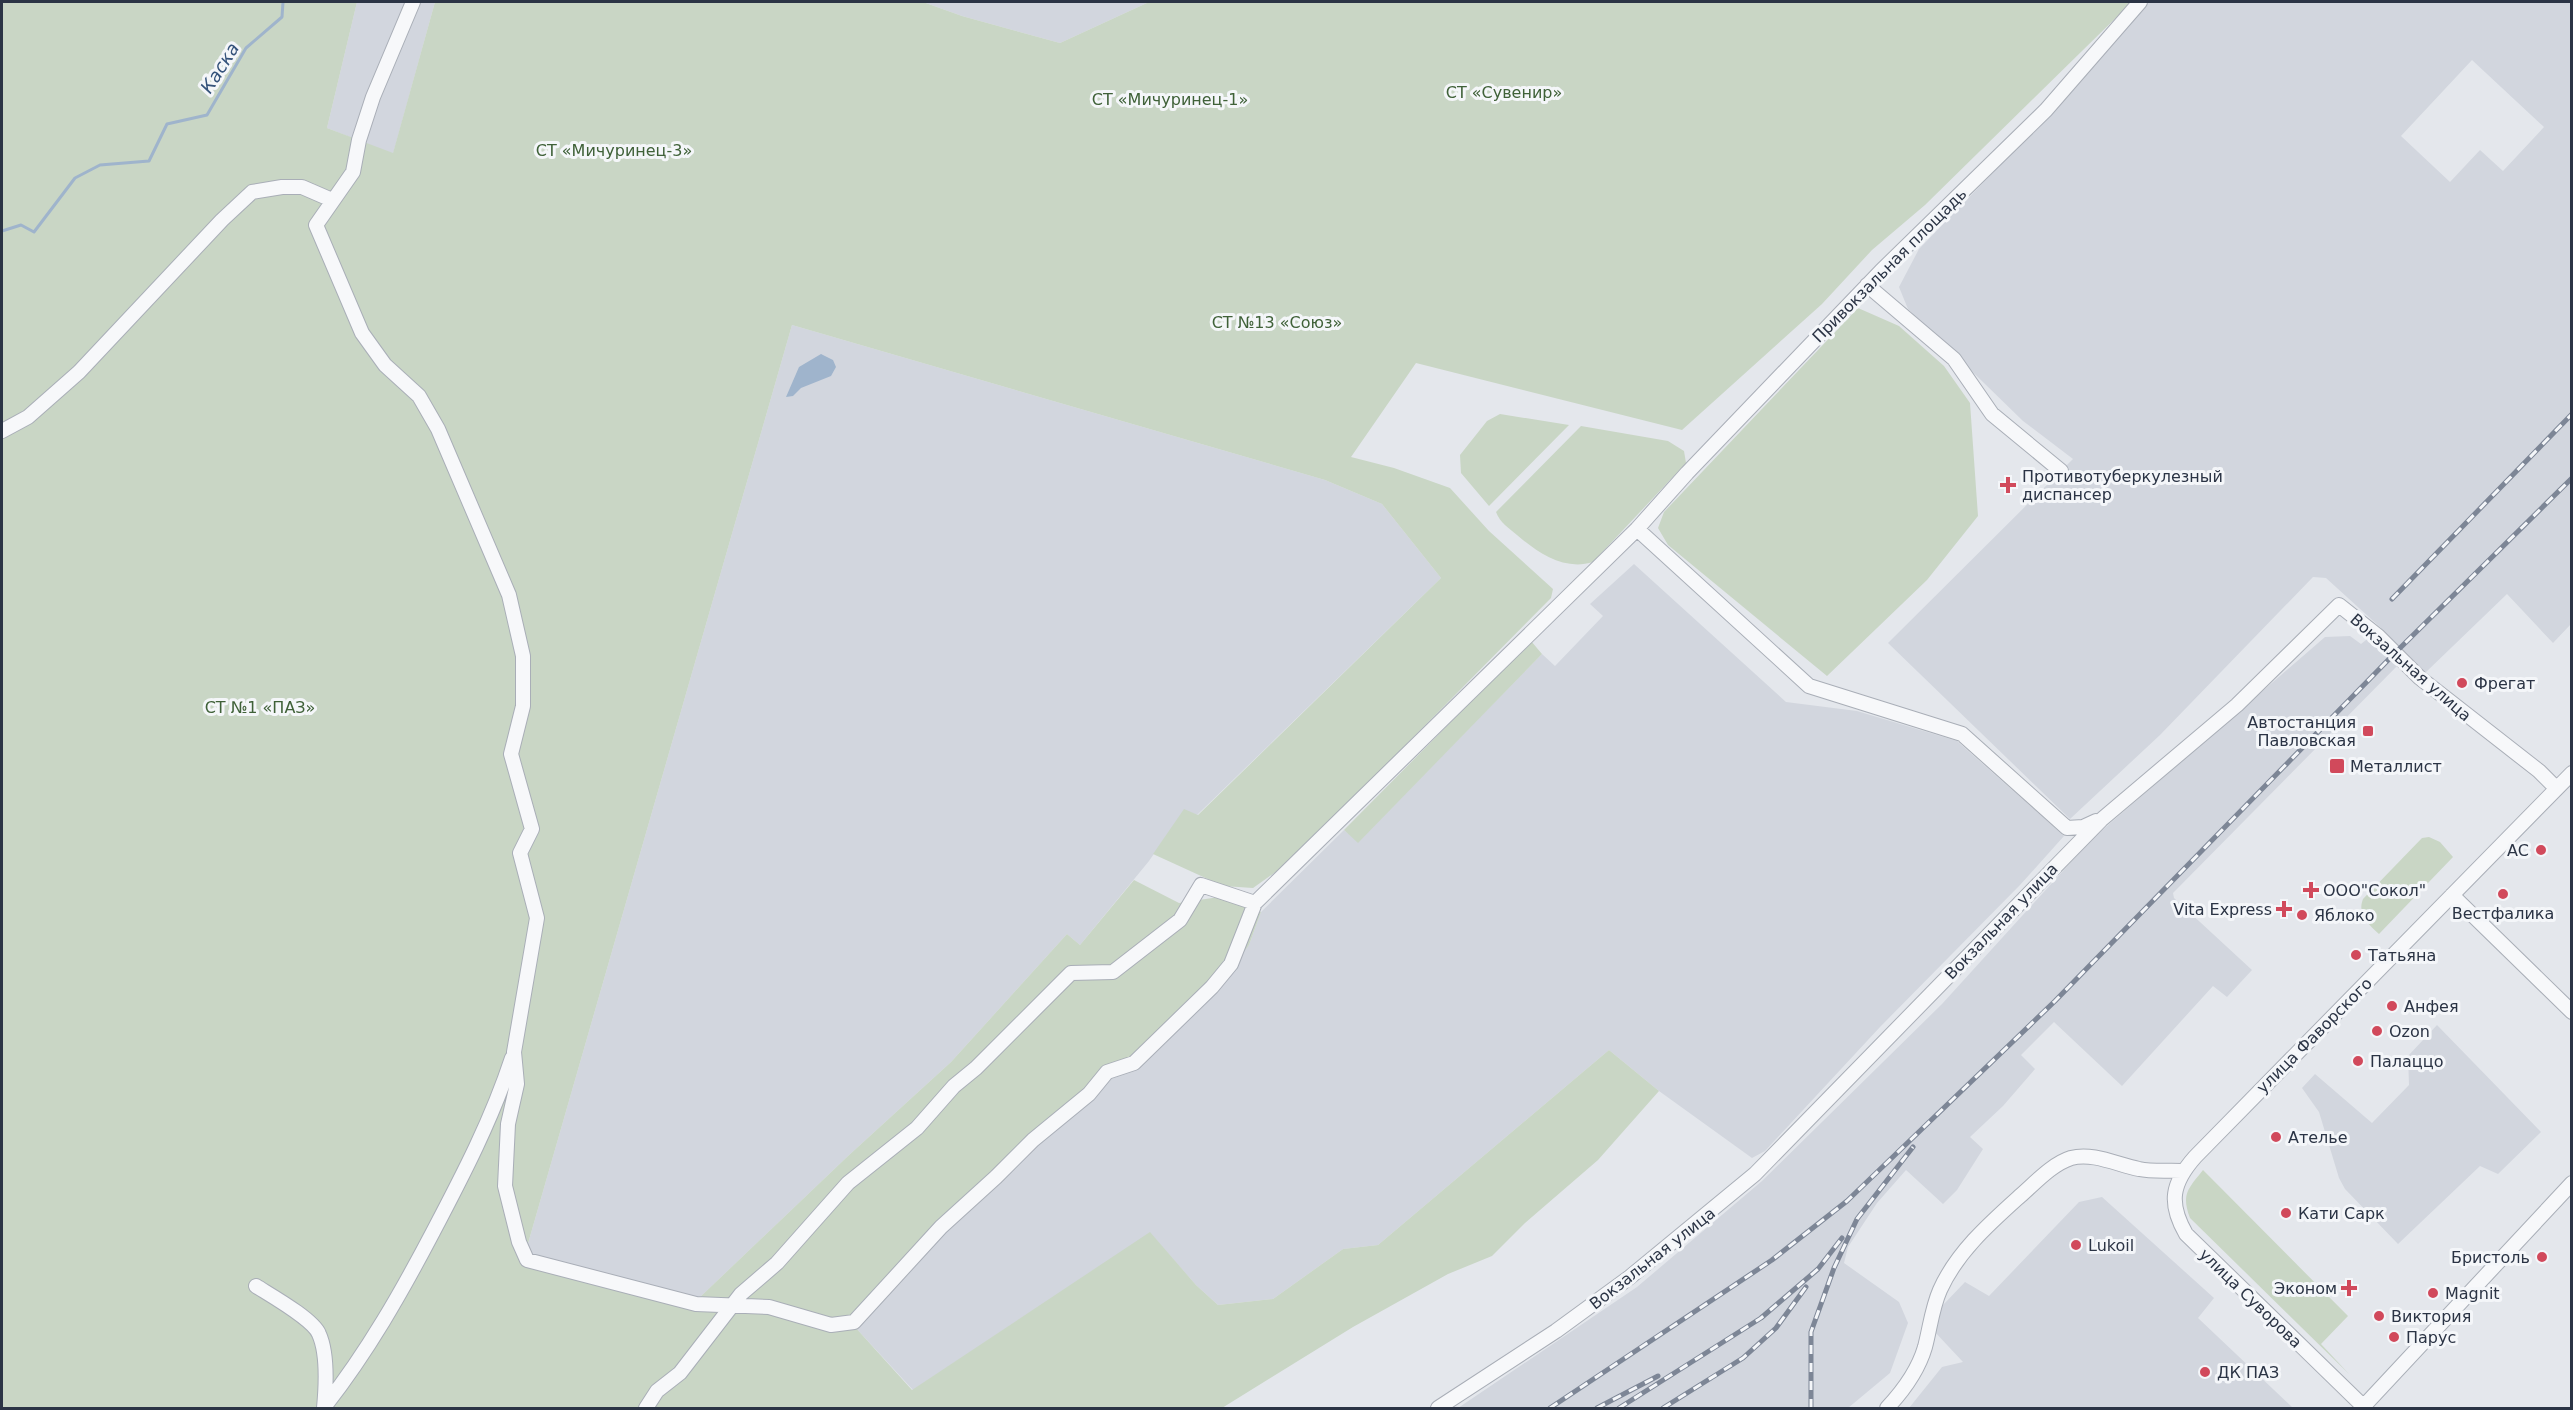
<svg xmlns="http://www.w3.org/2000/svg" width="2573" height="1410" font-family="'DejaVu Sans',sans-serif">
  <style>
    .built { fill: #d2d6de; fill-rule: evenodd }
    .green { fill: #c9d6c5 }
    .water { fill: #9fb4cc }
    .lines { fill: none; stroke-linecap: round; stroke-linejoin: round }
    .stream { stroke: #9fb4cc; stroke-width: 3 }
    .minor-casing { stroke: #a9aeb7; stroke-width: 16 }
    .minor { stroke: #f7f8fa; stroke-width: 14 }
    .rail-casing { stroke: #7d8696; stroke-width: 5 }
    .rail { stroke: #f4f6f9; stroke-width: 3; stroke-dasharray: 9; stroke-linecap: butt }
    .poi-dot { fill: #d1495b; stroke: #f4f6f9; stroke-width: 2 }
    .labels { text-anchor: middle; stroke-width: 6; stroke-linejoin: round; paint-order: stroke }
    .park-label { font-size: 16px; fill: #3f6138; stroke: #f4f6f9 }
    .street-label { font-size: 16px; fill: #2b3445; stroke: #f4f6f9 }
    .poi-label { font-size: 16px; fill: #2b3445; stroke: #f4f6f9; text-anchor: start }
    .water-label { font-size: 18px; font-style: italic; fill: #34527a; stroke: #f4f6f9 }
  </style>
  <rect width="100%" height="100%" fill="#e4e7ec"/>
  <path class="built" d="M 357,2 L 435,2 L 393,154 L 327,128 Z
    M 923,2 L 1149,2 L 1060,43 L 962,16 Z
    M 2149,2 L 2571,2 L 2571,624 L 2553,643 L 2507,594 L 2425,673 L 2406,655 L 2403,660 L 2173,893 L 2174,898 L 2252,970 L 2227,997 L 2213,986 L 2122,1086 L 2054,1022 L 2021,1055 L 2035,1069 L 2003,1106 L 1970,1137 L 1983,1149 L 1957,1190 L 1943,1204 L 1906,1170 L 1877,1203 L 1848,1247 L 1844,1263 L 1899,1302 L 1908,1323 L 1890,1373 L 1848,1408 L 1458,1408 L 1637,1287 L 1762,1181 L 1942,1004 L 2092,839 L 2325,637 L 2350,636 L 2361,644 L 2381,628 L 2326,578 L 2313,577 L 2160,735 L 2070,819 L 1888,643 L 2073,459 L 2023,421 L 1908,309 L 1899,287 L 1919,249 L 2039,125 ZM 2472,60 L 2544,127 L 2503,171 L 2480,150 L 2450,182 L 2401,136 Z
    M 792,325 L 1325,480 L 1382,504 L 1441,578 L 1197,815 L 1184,810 L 1149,861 L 1080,945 L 1067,934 L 951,1062 L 848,1156 L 698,1299 L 532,1256 L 527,1247 Z
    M 1634,564 L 1786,702 L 1857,711 L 1957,741 L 2064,836 L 2020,885 L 1880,1027 L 1765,1151 L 1752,1158 L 1659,1091 L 1609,1050 L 1378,1245 L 1343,1249 L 1273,1299 L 1218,1305 L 1196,1285 L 1150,1233 L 913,1390 L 854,1326 L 942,1230 L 1249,945 L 1261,912 L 1344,830 L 1358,842 L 1542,654 L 1555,666 L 1603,616 L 1590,604 Z
    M 2437,1025 L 2541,1132 L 2498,1174 L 2480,1166 L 2398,1244 L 2345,1189 L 2339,1178 L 2319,1112 L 2302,1088 L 2315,1074 L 2372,1123 L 2409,1085 L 2408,1056 Z
    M 2102,1197 L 2214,1298 L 2198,1318 L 2293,1408 L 1909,1408 L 1942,1367 L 1963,1362 L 1933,1330 L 1943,1305 L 1965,1282 L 1989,1296 L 2079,1202 Z"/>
  <path class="green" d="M 2,2 L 357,2 L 327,128 L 393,153 L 435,2 L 923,2 L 962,16 L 1060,43 L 1149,2 L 2132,2 L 1925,205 L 1872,250 L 1822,304 L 1682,430 L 1416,363 L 1351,457 L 1394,468 L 1450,488 L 1489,531 L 1553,589 L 1551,598 L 1291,861 L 1253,888 L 1223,886 L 1153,854 L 1184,809 L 1198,815 L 1441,578 L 1382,504 L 1325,480 L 792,325 L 527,1247 L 533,1256 L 698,1299 L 848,1156 L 951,1062 L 1067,934 L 1080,945 L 1134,880 L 1179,903 L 1219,897 L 1261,912 L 1249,945 L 1212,994 L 1109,1075 L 942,1230 L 855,1327 L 912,1390 L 1150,1232 L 1196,1285 L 1218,1305 L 1273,1299 L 1343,1249 L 1378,1245 L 1609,1050 L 1659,1091 L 1598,1160 L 1525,1223 L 1492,1256 L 1448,1274 L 1353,1327 L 1222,1408 L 2,1408 Z
    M 1858,308 L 1899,326 L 1944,366 L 1970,403 L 1978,516 L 1927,580 L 1827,676 L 1668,545 L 1658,528 L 1664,512 Z
    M 1500,414 L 1569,425 L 1489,506 L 1461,473 L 1460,455 L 1487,421 Z
    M 1581,426 L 1668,441 L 1684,451 L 1686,463 L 1593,562 C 1564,571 1538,553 1517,535 C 1509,528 1500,523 1496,512 Z
    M 1531,641 L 1542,654 L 1358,843 L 1344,830 Z
    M 2429,837 L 2440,842 L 2453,857 L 2379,934 C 2368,924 2357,914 2363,899 L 2422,838 Z
    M 2203,1170 L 2348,1316 L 2321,1344 L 2349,1374 L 2190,1218 C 2181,1194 2188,1189 2203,1170 Z"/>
  <path class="water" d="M 821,354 L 833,360 L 836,367 L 831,376 L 801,388 L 793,396 L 786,397 L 799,367 Z"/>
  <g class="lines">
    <path class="stream" d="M 2,231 L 21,225 L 34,232 L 75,178 L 100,165 L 149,161 L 167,124 L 207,115 L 246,48 L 282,17 L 283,2"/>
    <g class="minor-casing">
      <path id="minor" d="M 413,2 L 373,97 L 359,140 L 353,172 L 316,225 L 362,333 L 385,365 L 419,396 L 438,429 L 509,595 L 523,656 L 523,706 L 511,754 L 532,829 L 520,853 L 537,918 L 514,1052 L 517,1084 L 508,1124 L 505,1186 L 519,1242 L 527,1260 L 696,1304 L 769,1307 L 831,1325 L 854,1322 L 941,1227 L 996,1177 L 1033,1140 L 1089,1094 L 1107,1072 L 1134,1063 L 1212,987 L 1231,964 L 1255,903 L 1637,529 L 1687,473 L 1881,271 L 2046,110 L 2140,2
        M 1867,285 L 1954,359 L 1992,414 L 2061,471
        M 2,431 L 28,417 L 79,372 L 222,220 L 252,192 L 282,187 L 302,187 L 332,200
        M 1637,529 L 1809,686 L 1962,734 L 2067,828 L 2083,827 L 2096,821
        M 2452,895 L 2572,1012
        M 256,1286 C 270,1295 313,1319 319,1334 C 328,1354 326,1387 324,1408
        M 325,1406 C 368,1351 401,1293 433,1232 C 463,1175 492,1119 512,1058
        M 2363,1407 L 2572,1183
        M 646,1408 L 657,1391 L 680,1373 L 741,1294 L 777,1263 L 848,1183 L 917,1128 L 954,1086 L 976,1068 L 1071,973 L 1113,972 L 1180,920 L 1201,885 L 1255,903
        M 1438,1408 L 1556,1331 L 1630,1277 L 1755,1174 L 2101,820 L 2237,705 L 2339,605 L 2378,636 L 2420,678 L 2539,771 L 2556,788
        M 1887,1408 C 1903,1391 1918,1371 1925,1347 C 1930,1328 1932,1308 1940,1290 C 1957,1252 1990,1223 2020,1196 C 2035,1183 2052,1164 2071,1158 C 2093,1152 2118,1165 2139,1169 C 2153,1172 2169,1170 2184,1171
        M 2365,1408 L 2186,1234 C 2168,1203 2172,1183 2195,1157 L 2572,773"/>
    </g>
    <use href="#minor" class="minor"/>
    <g class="rail-casing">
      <path id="rail" d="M 2392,599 L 2572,414
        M 1550,1408 L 1772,1260 L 1847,1201 L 2055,1001 L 2395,653 L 2572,478
        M 1597,1408 L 1658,1376
        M 1619,1408 L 1761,1318 L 1818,1269 L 1842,1238
        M 1663,1408 L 1743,1358 L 1776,1328 L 1806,1287
        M 1811,1408 L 1811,1332 L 1834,1268 L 1857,1219 L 1913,1147"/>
    </g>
    <use href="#rail" class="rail"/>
  </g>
  <g class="poi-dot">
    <path d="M2005 476h6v6h6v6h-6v6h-6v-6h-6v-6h6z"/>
    <circle cx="2462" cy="683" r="6"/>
    <rect x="2362" y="725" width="12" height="12" rx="3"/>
    <rect x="2329" y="758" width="16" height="16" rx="3"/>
    <circle cx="2541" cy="850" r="6"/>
    <path d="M2308 881h6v6h6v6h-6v6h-6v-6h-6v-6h6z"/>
    <circle cx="2503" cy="894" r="6"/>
    <path d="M2281 900h6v6h6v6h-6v6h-6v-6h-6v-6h6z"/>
    <circle cx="2302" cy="915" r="6"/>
    <circle cx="2356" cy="955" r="6"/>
    <circle cx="2392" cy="1006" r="6"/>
    <circle cx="2377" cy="1031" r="6"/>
    <circle cx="2358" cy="1061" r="6"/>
    <circle cx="2276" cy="1137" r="6"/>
    <circle cx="2286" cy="1213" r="6"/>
    <circle cx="2076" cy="1245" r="6"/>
    <circle cx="2542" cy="1257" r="6"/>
    <path d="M2346 1279h6v6h6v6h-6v6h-6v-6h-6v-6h6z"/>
    <circle cx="2433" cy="1293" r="6"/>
    <circle cx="2379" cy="1316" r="6"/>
    <circle cx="2394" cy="1337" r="6"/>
    <circle cx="2205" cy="1372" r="6"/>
  </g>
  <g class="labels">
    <g class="park-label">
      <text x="1504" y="98">СТ «Сувенир»</text>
      <text x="1170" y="105">СТ «Мичуринец-1»</text>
      <text x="614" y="156">СТ «Мичуринец-3»</text>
      <text x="1277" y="328">СТ №13 «Союз»</text>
      <text x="260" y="713">СТ №1 «ПАЗ»</text>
    </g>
    <g class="street-label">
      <text transform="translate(1889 265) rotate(-45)" y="6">Привокзальная площадь</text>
      <text transform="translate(2411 667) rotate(41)" y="6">Вокзальная улица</text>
      <text transform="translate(2001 921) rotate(-46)" y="6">Вокзальная улица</text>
      <text transform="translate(2314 1035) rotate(-45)" y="6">улица Фаворского</text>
      <text transform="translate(1652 1258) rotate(-38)" y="6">Вокзальная улица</text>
      <text transform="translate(2251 1298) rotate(44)" y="6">улица Суворова</text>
    </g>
    <g class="poi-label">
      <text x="2022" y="482">Противотуберкулезный<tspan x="2022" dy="18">диспансер</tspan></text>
      <text x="2474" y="689">Фрегат</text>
      <text x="2356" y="728" text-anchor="end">Автостанция<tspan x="2356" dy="18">Павловская</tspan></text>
      <text x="2350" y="772">Металлист</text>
      <text x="2529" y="856" text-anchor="end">АС</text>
      <text x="2323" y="896">ООО"Сокол"</text>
      <text x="2272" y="915" text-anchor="end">Vita Express</text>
      <text x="2503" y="919" text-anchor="middle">Вестфалика</text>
      <text x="2314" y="921">Яблоко</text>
      <text x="2368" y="961">Татьяна</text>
      <text x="2404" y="1012">Анфея</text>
      <text x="2389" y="1037">Ozon</text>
      <text x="2370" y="1067">Палаццо</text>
      <text x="2288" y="1143">Ателье</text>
      <text x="2298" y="1219">Кати Сарк</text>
      <text x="2088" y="1251">Lukoil</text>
      <text x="2530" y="1263" text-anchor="end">Бристоль</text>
      <text x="2337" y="1294" text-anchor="end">Эконом</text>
      <text x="2445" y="1299">Magnit</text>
      <text x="2391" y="1322">Виктория</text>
      <text x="2406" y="1343">Парус</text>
      <text x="2217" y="1378">ДК ПАЗ</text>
    </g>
    <g class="water-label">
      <text transform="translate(220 68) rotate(-58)" y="6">Каска</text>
    </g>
  </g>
  <rect width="2573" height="1410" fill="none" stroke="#2b3445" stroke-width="6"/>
</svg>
